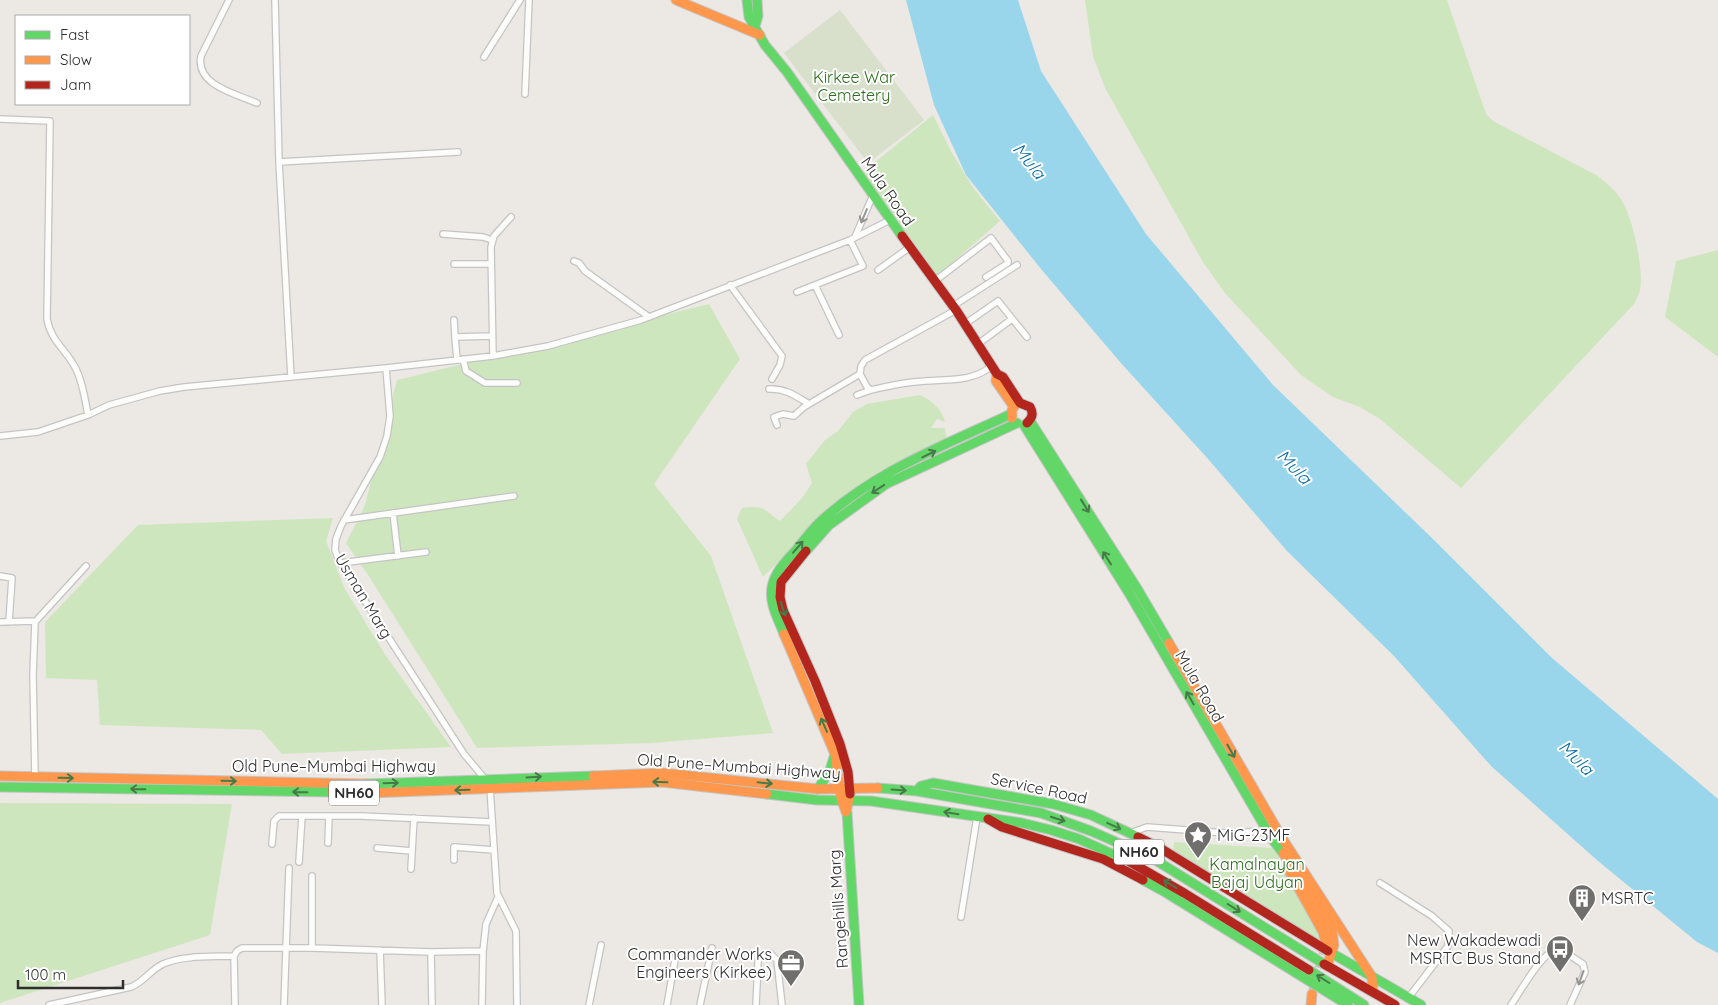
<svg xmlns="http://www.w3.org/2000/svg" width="1718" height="1005" font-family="Quicksand,sans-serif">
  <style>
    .green { fill: #cee6be }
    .cemetery { fill: #d8e0cc }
    .water { fill: #99d6ec }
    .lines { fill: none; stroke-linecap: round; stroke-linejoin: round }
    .secondary-tunnel { stroke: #c6c3c0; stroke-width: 9; stroke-dasharray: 9 4.5; stroke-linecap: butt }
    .street-casing { stroke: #c5c4c5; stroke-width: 8 }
    .fast-casing { stroke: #c5c4c5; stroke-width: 11 }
    .slow-casing { stroke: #c5c4c5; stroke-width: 11 }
    .jam-casing { stroke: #c5c4c5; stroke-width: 11 }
    .street { stroke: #fcfcfb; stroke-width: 5.5 }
    .fast { stroke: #63d668; stroke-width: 9 }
    .slow { stroke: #ff974d; stroke-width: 9 }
    .jam { stroke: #b3261e; stroke-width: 9 }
    .oneway { stroke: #959594 }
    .oneway2 { stroke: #467a48 }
    .labels { text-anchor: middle; stroke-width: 4; stroke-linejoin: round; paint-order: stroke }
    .shield { fill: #fff; stroke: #6d6d6d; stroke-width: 1 }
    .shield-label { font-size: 15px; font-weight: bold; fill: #2e2e2e }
    .park-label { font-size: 16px; fill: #2c6e1b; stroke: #fff }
    .street-label { font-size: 16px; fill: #2e2e2e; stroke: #fff }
    .poi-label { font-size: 16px; fill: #2e2e2e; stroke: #fff; text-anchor: start }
    .water-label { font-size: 18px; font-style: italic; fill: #0d6fa3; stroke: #fff }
  </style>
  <rect width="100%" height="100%" fill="#ece8e4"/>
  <path class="green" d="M 1085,0 L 1447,0 L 1486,114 L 1493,121 L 1596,175 C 1607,183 1617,191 1623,203 C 1633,219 1644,271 1640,290 C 1639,295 1636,300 1634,304 L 1461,488 L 1380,419 L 1360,407 L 1333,397 L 1301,375 L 1224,292 L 1203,262 L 1105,88 L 1093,56 Z
    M 933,115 L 952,153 L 974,189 L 1000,221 L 936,277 L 893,217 L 863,172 Z
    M 1718,250 L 1718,357 L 1665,317 L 1676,261 Z
    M 709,304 L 740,359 L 654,484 L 711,556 L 773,733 L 652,743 L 477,748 L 370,578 L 346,543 L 365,505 L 397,380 Z
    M 920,395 C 931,400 942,409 945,422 L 937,419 L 931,428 L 945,428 L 947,440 L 902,460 L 864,484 L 813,521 L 788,552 L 763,577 L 737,519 L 742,508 C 764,505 763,509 780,521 L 802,498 L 812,483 L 806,464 L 825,440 L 838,431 L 853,412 L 867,404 Z
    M 333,518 L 326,541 L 345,589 L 386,656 L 451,747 L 282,754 L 261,730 L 100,725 L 97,680 L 46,678 L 45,622 L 138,525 Z
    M 0,803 L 232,804 L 210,935 L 0,1003 Z
    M 1174,842 L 1274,848 L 1322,941 L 1173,853 Z"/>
  <path class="cemetery" d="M 840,10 L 924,120 L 868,163 L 784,53 Z"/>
  <path class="water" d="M 906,0 L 1018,0 L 1041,71 L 1146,234 L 1273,385 L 1434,540 L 1552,658 L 1718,799 L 1718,953 L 1697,942 L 1598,861 L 1491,766 L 1394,656 L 1287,551 L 1209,460 L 1120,362 L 1041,269 L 966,175 L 934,105 Z"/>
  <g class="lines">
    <path class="secondary-tunnel" d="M 1312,994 L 1326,944"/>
    <g class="street-casing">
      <path id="street" d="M 229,0 L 201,56 C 195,85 236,94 257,103
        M 275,0 L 279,162 L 291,377
        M 484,57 L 520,0
        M 525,94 L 529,0
        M 0,119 L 50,121 L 47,319 C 51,342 67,350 76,369 C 83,383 85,399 88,415
        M 279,162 L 458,152
        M 443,234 L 483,237 L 492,240
        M 855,237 L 873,195
        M 574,261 L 579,263 L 585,271 L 649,317
        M 454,264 L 491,264
        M 878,270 L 910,247
        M 935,281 L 991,238 L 1008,261 L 1008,263 L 986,277
        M 730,285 L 782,356 L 780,365 L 772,379
        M 815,285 L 839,335
        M 797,292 L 863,266 L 850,240
        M 953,306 L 1017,265
        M 454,320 L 455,337 L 492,336
        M 965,324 L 998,301 L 1027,337
        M 455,337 L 457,360
        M 978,344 L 1012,319
        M 493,356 L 491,247 L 494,236 L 511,217
        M 463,359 L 466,371 L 485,383 L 517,383
        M 386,368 L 390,416 L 387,436 L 380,457 L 341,526 L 336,539 L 335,550 L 339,561 L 464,754 L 485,779
        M 860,374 L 867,387 L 871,390 C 888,386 907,382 925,381 C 949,379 972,382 992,366
        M 769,389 C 785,388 796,396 809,404
        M 857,395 L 871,390
        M 777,425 L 774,417 L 783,414 L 794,416 L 804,407 L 860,374 L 861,366 L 865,360 L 956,310
        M 0,436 L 38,432 L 88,415 L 109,405 L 160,391 L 184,387 L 386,368 L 493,356 L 548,346 L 641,320 L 850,240 L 890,220
        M 393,513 L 398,556
        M 344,520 L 514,496
        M 341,563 L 426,552
        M 0,576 L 12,578 L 9,622
        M 0,622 L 36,621
        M 35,777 L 33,675 L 35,622 L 86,566
        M 490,788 L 497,893 L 516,931 L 517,1005
        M 1130,833 L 1147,827 L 1226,833 L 1267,831 L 1279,833
        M 328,843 L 329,816
        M 272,844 L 274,821 L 279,816 L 361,816 L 492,822
        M 377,848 L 412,851
        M 454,860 L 454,847 L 494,850
        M 299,862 L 302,816
        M 411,869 L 414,818
        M 1380,883 L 1432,916 L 1449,931 L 1448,946 L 1409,997
        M 961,917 L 977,817
        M 312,948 L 312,876
        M 380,950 L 382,1005
        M 431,952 L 432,1005
        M 234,956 L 235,1005
        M 49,1005 L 131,987 C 144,982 150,970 163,964 C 184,955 211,957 234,956 L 237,951 L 242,948 L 312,948 L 431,952 L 483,951
        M 284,1005 L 289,868
        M 482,1005 L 483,951 L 486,924 L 498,897
        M 589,1005 L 601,945
        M 667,1005 L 676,954
        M 700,1005 L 712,948
        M 756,1005 L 758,962 C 760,955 762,954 770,953 L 777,960 L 782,1005
        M 1511,1005 C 1519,994 1545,946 1559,950 C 1567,952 1576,960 1583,964 L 1585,972 L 1570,1005"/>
    </g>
    <g class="fast-casing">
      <path id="fast" d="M 747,0 L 749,17 L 765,45 L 787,72 L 902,236
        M 755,26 L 758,16 L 757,0
        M 1030,421 L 1138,590 L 1169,643
        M 1024,425 L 1129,593 L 1272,839 L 1283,853
        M 806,551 L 829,525 L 886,484 L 1017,423
        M 784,634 C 778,618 769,604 772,587 C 775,571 787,560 797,549 C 804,540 811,531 819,523 C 873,472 945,445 1011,414
        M 366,784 L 593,776
        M 0,787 L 332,792
        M 878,788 L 917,791 L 1041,813 L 1091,831 L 1152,858 L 1324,964
        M 818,789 L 830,770 L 835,754
        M 917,791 L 921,786 L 933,783 L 1053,804 L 1091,815 L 1138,837
        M 767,794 L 817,800 L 871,801 L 1022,823 L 1051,830 L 1079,839 L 1130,862
        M 847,812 L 859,1005
        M 1143,880 L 1165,892 L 1348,1005
        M 1328,951 L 1421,1005
        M 1309,970 L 1364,1005"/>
    </g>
    <g class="slow-casing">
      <path id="slow" d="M 676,0 L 760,35
        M 997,374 L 996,381 L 1014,407
        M 1012,418 L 1012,410 L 1016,404 L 1020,403
        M 784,634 L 835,754 L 841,798 L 846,812 L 850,794
        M 1169,643 L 1282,838 L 1372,977 L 1373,992
        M 0,776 L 366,784
        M 593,776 L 663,773 L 818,789 L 878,788
        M 332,792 L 369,793 L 662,782 L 767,794
        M 1283,853 L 1332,930 L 1334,945 L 1327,966
        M 1288,869 L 1323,932 L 1326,944
        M 1311,1005 L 1312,994"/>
    </g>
    <g class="jam-casing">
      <path id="jam" d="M 902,236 L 956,310 L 997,374 L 1003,377 L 1020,403 L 1030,407 C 1034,414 1032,418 1027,423
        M 806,551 L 781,582 L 780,597 L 783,610 L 815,681 L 840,744 L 848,772 L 850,794
        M 988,819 L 1002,827 L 1103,859 L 1143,880
        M 1138,837 L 1160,848 L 1328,951
        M 1130,862 L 1184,893 L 1309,970
        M 1324,964 L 1395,1005"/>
    </g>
    <use href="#street" class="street"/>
    <use href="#fast" class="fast"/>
    <use href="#slow" class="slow"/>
    <use href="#jam" class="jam"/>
  </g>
  <defs><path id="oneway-shaft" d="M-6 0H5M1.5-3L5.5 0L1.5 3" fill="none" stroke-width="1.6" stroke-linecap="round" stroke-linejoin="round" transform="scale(1.25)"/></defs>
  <g class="oneway">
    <use href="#oneway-shaft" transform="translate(864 216) rotate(113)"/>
    <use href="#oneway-shaft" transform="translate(1581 978) rotate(110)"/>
  </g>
  <g class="oneway2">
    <use href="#oneway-shaft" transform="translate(929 454) rotate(-26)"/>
    <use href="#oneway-shaft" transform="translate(878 489) rotate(147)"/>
    <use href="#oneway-shaft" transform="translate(1085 506) rotate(58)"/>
    <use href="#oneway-shaft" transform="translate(798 547) rotate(-49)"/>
    <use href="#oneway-shaft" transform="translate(1107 558) rotate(-122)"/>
    <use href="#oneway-shaft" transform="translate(783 609) rotate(72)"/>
    <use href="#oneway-shaft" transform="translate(1190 698) rotate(-120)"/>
    <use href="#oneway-shaft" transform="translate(824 725) rotate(-114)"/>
    <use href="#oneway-shaft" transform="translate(1231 751) rotate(60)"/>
    <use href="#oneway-shaft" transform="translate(534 777) rotate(-3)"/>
    <use href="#oneway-shaft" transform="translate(66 778) rotate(1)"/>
    <use href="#oneway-shaft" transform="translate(229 781) rotate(1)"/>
    <use href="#oneway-shaft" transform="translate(660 782) rotate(-178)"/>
    <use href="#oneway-shaft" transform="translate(391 783) rotate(-2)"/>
    <use href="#oneway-shaft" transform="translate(765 783) rotate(6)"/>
    <use href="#oneway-shaft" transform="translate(138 789) rotate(-179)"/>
    <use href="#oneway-shaft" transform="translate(462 790) rotate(178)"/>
    <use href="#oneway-shaft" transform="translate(899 790) rotate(4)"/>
    <use href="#oneway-shaft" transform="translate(300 792) rotate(-179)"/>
    <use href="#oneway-shaft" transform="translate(951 813) rotate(-171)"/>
    <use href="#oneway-shaft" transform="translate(1058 819) rotate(18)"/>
    <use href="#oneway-shaft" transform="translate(1114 826) rotate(25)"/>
    <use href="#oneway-shaft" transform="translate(1170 884) rotate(-148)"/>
    <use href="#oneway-shaft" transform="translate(1234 908) rotate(32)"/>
    <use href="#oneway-shaft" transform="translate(1323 979) rotate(-148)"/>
  </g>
  <defs>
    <g id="sight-pin" transform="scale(1.4375)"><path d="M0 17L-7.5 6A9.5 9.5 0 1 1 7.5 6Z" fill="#706f6e" stroke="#fff"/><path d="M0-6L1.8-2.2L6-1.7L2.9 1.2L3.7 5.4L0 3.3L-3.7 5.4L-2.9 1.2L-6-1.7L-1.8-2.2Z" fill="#fff"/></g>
    <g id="building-pin" transform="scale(1.4375)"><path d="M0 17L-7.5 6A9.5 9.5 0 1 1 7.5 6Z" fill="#706f6e" stroke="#fff"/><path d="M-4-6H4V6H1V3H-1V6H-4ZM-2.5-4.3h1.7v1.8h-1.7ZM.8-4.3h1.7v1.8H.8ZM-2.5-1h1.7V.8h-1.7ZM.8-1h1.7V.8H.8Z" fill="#fff"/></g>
    <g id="bus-pin" transform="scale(1.4375)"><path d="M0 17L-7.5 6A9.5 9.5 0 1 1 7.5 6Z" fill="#706f6e" stroke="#fff"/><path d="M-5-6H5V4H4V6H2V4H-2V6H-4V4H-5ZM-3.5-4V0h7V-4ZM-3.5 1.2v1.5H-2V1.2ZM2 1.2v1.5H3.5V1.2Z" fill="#fff"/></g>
    <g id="office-pin" transform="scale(1.4375)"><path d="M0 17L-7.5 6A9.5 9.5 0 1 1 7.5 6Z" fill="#706f6e" stroke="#fff"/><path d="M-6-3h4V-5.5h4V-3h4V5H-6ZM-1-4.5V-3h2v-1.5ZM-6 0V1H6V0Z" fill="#fff"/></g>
  </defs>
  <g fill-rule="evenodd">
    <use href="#sight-pin" x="1198" y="835"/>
    <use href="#building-pin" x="1582" y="898"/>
    <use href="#bus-pin" x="1560" y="949"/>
    <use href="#office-pin" x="791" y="963"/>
  </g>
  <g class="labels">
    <g class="shield">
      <rect x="329" y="780.5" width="50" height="25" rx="4"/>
      <rect x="1114" y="839.5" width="50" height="25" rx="4"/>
    </g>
    <g class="shield-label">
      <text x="354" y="798">NH60</text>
      <text x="1139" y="857">NH60</text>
    </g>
    <g class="park-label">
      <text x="854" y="83">Kirkee War<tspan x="854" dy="18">Cemetery</tspan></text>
      <text x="1257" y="870">Kamalnayan<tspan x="1257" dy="18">Bajaj Udyan</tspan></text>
    </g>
    <g class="street-label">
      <text transform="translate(888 191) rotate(55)" y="6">Mula Road</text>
      <text transform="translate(364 596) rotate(59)" y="6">Usman Marg</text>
      <text transform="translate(1200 686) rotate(60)" y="6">Mula Road</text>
      <text x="334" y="772">Old Pune–Mumbai Highway</text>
      <text transform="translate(739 766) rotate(4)" y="6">Old Pune–Mumbai Highway</text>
      <text transform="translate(1039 788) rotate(12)" y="6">Service Road</text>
      <text transform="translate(838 909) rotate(-94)" y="6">Rangehills Marg</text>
    </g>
    <g class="poi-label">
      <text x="1217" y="841">MiG-23MF</text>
      <text x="1601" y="904">MSRTC</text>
      <text x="1541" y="946" text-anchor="end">New Wakadewadi<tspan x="1541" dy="18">MSRTC Bus Stand</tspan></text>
      <text x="772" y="960" text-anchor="end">Commander Works<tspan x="772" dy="18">Engineers (Kirkee)</tspan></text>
    </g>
    <g class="water-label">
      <text transform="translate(1029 161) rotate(51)" y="6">Mula</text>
      <text transform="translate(1294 467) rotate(46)" y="6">Mula</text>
      <text transform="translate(1576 758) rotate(45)" y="6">Mula</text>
    </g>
  </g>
  <rect x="15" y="15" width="175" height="90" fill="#ffffff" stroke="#ababab"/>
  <rect x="25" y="31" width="25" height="8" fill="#63d668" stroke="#ababab"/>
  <text x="60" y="40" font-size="15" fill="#2e2e2e">Fast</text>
  <rect x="25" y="56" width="25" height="8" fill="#ff974d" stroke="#ababab"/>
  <text x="60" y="65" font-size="15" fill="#2e2e2e">Slow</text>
  <rect x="25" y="81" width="25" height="8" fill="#b3261e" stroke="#ababab"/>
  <text x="60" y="90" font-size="15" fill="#2e2e2e">Jam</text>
  <path d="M18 980v8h105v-8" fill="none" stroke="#2e2e2e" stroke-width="2.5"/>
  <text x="25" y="980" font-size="15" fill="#2e2e2e" stroke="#ffffff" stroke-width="4" paint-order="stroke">100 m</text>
</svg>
